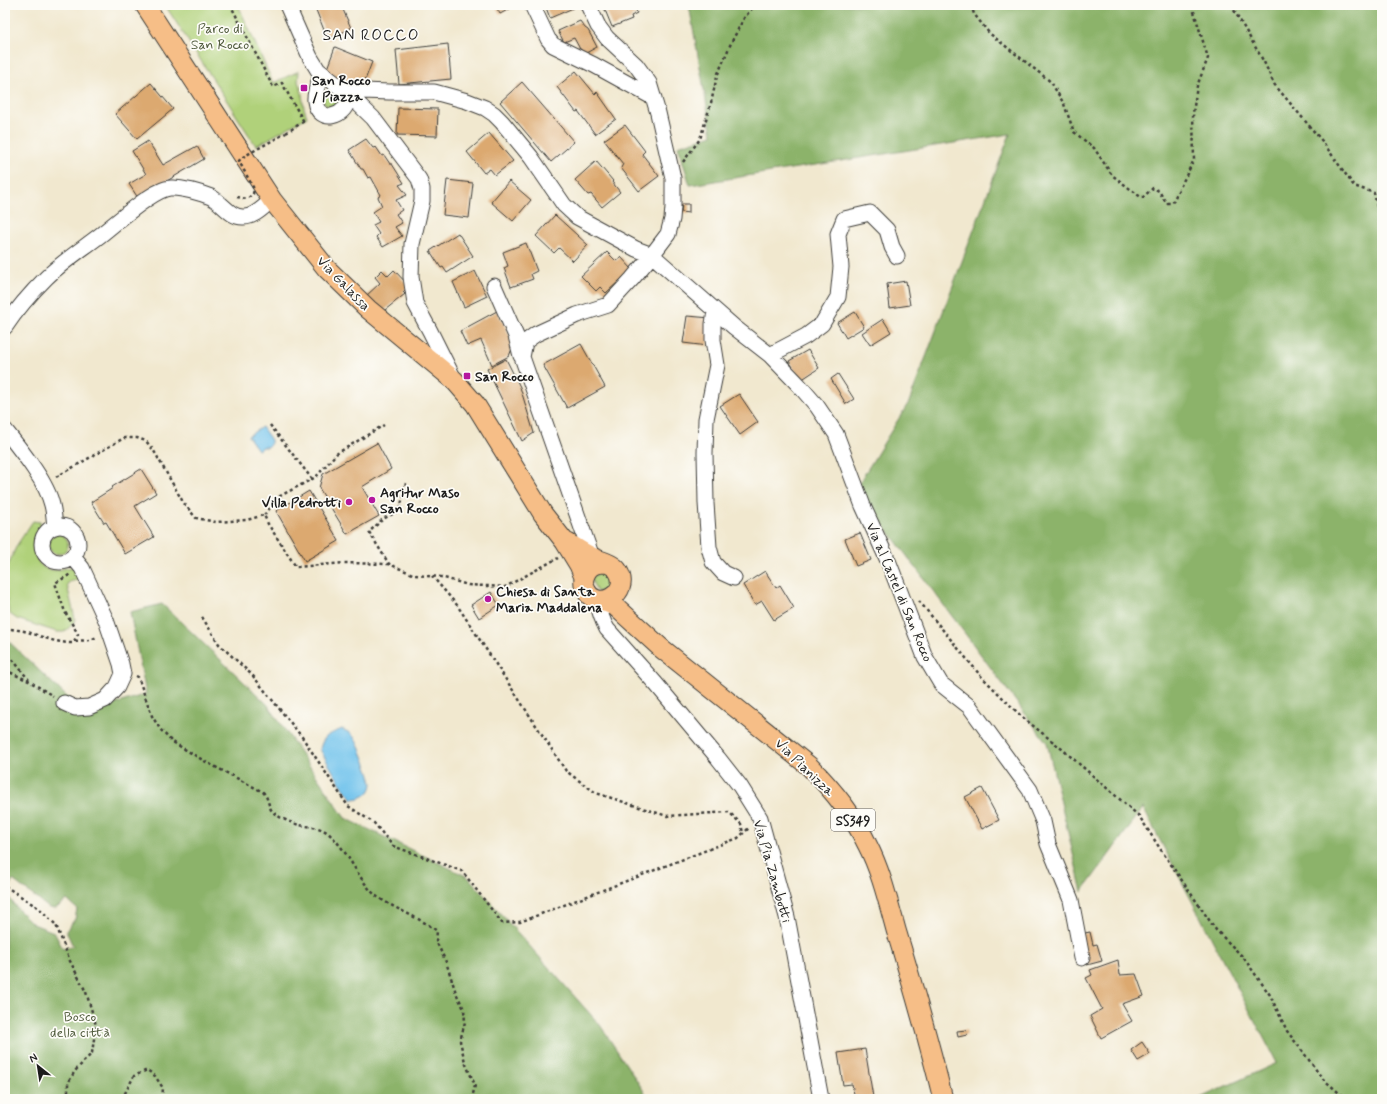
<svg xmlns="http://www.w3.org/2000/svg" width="1387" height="1104" font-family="Mynerve,sans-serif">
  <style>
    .green { fill: #b0d17a; stroke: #66764b }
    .forest { fill: #8cb36a; stroke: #546843; fill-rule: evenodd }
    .water { fill: #70c2ec; stroke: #466f84 }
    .building { fill: #dca970 }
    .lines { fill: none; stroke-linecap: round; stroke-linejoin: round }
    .minor-casing { stroke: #3c3b37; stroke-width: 17 }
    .major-casing { stroke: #3c3b37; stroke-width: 21 }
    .path { stroke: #3c3b37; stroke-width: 2.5; stroke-dasharray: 3 3; stroke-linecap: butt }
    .minor { stroke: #fff; stroke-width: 15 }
    .major { stroke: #f6be87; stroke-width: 19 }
    .path-bridge { stroke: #3c3b37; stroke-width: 2.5; stroke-dasharray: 3 3; stroke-linecap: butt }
    .poi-dot { fill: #b5179e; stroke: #fdfcf7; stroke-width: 1.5 }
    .labels { text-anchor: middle; stroke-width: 3.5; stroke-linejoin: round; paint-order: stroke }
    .shield { fill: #fdfcf7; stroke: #605f5e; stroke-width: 1 }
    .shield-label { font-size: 13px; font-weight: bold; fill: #1c1c1c }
    .park-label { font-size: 14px; fill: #505b3d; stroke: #fdfcf7 }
    .poi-label { font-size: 14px; font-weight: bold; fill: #1c1c1c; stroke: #fdfcf7; text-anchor: start }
    .street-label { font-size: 14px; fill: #1c1c1c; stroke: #fdfcf7 }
    .quarter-label { font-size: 16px; letter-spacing: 1px; fill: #1c1c1c; stroke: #fdfcf7 }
  </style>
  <rect width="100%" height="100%" fill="#fdfcf7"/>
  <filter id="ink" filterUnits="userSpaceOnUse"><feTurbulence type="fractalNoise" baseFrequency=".025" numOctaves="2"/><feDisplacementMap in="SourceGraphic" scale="8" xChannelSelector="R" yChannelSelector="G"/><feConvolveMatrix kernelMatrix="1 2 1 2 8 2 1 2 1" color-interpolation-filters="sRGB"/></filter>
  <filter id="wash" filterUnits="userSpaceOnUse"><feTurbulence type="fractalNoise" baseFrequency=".012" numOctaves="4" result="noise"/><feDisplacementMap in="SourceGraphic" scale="16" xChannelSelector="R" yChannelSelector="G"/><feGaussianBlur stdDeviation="0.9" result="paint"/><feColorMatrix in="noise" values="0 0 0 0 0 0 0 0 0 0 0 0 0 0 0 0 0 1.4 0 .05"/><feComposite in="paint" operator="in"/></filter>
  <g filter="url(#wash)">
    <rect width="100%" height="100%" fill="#f1e8cf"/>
    <path class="green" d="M 165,5 L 241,5 L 239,7 L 273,83 L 299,71 L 298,82 L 301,88 L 304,108 L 307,117 L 256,146 Z
      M323 99a8 8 0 1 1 16 0a8 8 0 1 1-16 0Z
      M 33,521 L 40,522 L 41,527 C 32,538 30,549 38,561 C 40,564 43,568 47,569 C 55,572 64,568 72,567 L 77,571 L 80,579 L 69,582 L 67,585 L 75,619 L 73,624 L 64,632 L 57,632 L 17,619 L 10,614 L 8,608 L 5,587 L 5,572 L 17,545 Z
      M48 544a10 10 0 1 1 20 0a10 10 0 1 1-20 0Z
      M 605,570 L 613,578 L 611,589 L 597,592 L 591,579 L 593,576 Z"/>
    <path class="forest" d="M 689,5 L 1382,5 L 1382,1099 L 1198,1099 L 1277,1063 L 1143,808 L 1082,892 L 1047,743 L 856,488 L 909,402 L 1010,134 L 690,185 L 678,146 L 712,135 Z
      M 162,604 L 268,705 L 345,818 L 468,877 L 600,1025 L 649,1099 L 5,1099 L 5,638 L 85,714 L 146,694 L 130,612 ZM 13,880 L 49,908 L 55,909 L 67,900 L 77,909 L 75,919 L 66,931 L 73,946 L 63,949 L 54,932 L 33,924 L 16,907 L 5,892 Z"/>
    <path class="water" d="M 262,427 L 271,440 L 271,443 L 268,447 L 263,447 L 258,450 L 248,436 Z
      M 342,729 C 346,731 351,733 353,736 C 358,741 371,776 372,783 C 372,794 361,799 352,799 C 339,783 330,767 320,749 C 324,734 329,735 342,729 Z"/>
    <g id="blocks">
      <path class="building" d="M 314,5 L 341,5 L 351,28 L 328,40 Z
        M 495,5 L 517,5 L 500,14 Z
        M 545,5 L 572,5 L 573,8 L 550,18 Z
        M 603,5 L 634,5 L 637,13 L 631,16 L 632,19 L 612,27 Z
        M 580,21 L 585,28 L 588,30 L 597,47 L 586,53 L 580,49 L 574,38 L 564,42 L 558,31 Z
        M 448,44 L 451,79 L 399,84 L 396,50 Z
        M 335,47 L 372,62 L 362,88 L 325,74 Z
        M 576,71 L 595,94 L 597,92 L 616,119 L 595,134 L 578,111 L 576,112 L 557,87 Z
        M 522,82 L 574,142 L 551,162 L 500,102 Z
        M 151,83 L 173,109 L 137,139 L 115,114 Z
        M 398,108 L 438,109 L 437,136 L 397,135 Z
        M 625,125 L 645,151 L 642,154 L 659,176 L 639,191 L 621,168 L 623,164 L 604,140 Z
        M 489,133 L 513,161 L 495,175 L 490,169 L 484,173 L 467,152 Z
        M 366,139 L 373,148 L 376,147 L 382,156 L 384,155 L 390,164 L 392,164 L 404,183 L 399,185 L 407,195 L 396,200 L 402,210 L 396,214 L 402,223 L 395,227 L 402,236 L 383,247 L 376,237 L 379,234 L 373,225 L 379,222 L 373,212 L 382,206 L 378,197 L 381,195 L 371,177 L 368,178 L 363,169 L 361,169 L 349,150 Z
        M 148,141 L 163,165 L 197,146 L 204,159 L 138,198 L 129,184 L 146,174 L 132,151 Z
        M 596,161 L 613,181 L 612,182 L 620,192 L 602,207 L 591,194 L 588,195 L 575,180 Z
        M 447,180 L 473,183 L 469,218 L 443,215 Z
        M 509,181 L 531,200 L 513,221 L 491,202 Z
        M 682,204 L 689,204 L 689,213 L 681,212 Z
        M 555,215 L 588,245 L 573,261 L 559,248 L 554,253 L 536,236 Z
        M 458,233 L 473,256 L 447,273 L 443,267 L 441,268 L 430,251 Z
        M 526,243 L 537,271 L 531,274 L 533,279 L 511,287 L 504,268 L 508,266 L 503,252 Z
        M 607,252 L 616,261 L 621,257 L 632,269 L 606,293 L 600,287 L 596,291 L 581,276 Z
        M 382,270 L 388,276 L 394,270 L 409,286 L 403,292 L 405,294 L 380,314 L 365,297 L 380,283 L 375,277 Z
        M 475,271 L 487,296 L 464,307 L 453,282 Z
        M 906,281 L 910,305 L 890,308 L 887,284 Z
        M 497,311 L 514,344 L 509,356 L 492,365 L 481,340 L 467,346 L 460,331 Z
        M 855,312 L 864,327 L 846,338 L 837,323 Z
        M 687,316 L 711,318 L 708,346 L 683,343 Z
        M 883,319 L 891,332 L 870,345 L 862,333 Z
        M 581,344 L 605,387 L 567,408 L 543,365 Z
        M 808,350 L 819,368 L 801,380 L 789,361 Z
        M 506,359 L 520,387 L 534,433 L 522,441 L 487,369 Z
        M 838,374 L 854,399 L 846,404 L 831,379 Z
        M 739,394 L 758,422 L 740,435 L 720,406 Z
        M 377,443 L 391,469 L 362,487 L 379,516 L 347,534 L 319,488 L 323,474 Z
        M 141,469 L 156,493 L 135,506 L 154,537 L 125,554 L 106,522 L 104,523 L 91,502 L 113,488 L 112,487 Z
        M 309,491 L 339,541 L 305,561 L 276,511 Z
        M 860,533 L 871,560 L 856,566 L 845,539 Z
        M 765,571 L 776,588 L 780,585 L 794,608 L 774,620 L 762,601 L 755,605 L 743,585 Z
        M 491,592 L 499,605 L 479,618 L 471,605 Z
        M 982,788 L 999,820 L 982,829 L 965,797 Z
        M 1090,932 L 1093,945 L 1097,944 L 1102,961 L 1087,965 L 1080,934 Z
        M 1118,960 L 1120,975 L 1136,974 L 1144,996 L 1122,1004 L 1132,1021 L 1101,1038 L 1090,1016 L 1102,1009 L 1086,978 L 1092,975 L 1090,970 Z
        M 966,1030 L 967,1035 L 958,1037 L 957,1031 Z
        M 1142,1042 L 1150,1054 L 1138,1061 L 1131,1050 Z
        M 865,1049 L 873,1097 L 855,1099 L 852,1084 L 843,1085 L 838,1053 Z"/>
    </g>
  </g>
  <g filter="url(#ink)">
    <use href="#blocks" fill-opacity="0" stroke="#3c3b37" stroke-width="1"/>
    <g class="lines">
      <g class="minor-casing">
        <path id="minor" d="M 287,5 L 310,57 L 318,70 L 346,92 L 373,118 L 419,179 L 422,189 L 422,201 L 412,244 L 411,277 L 415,303 L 430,331 L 454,379
          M 532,5 L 548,39 L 553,45 L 594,65 L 654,98
          M 588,5 L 598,26 L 607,38 L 636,65 L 649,83 L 658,113 L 673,178 L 673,207 L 672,219 L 668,234 L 652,255 L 632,279 L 608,305 L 577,315 L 536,334 L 525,342 L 522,357 L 592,557
          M 322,73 C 319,82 314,92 315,101 C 318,125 348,118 349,95
          M 346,92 L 364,91 L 389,92 L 434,92 L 467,101 L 485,108 L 494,114 L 502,122 L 531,157 L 564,205 L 577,217 L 636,249 L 652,255 L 734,327 L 770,355 L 798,384 L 817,406 L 836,434 L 863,506 L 889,563 L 925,657 L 941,684 L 970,707 L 1030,790 L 1043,821 L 1048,844 L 1071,900 L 1082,958
          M 494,286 L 516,336 L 521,356
          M 715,311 L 713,324 L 713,340 L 717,365 L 706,419 L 705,453 L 706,503 L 709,547 L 713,562 L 723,573 L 734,578
          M 5,327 C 17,309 31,293 46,278 C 63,261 84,248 103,233 C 117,222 154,189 170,188 C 181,187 201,193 211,197 C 223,203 230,218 244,217 C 255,217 264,206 272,200
          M 770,355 L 806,336 L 822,324 L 838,297 L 841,267 L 838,234 L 844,219 L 870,213 L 887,230 L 892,247 L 897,256
          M 5,430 C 20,449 47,482 52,505 C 54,512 54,520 55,527
          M42 544a18 18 0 1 1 36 0a18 18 0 1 1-36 0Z
          M 597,600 C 599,610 602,620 607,629 L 656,684 L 718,758 L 740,786 L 760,818 L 787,917 L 821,1099
          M 64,703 L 75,708 L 89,707 L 105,700 L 117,687 L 123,674 L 121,664 L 106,620 L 82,568 L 73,557"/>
      </g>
      <g class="major-casing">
        <path id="major" d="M 145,5 L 272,200 L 327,269 L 368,309 L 454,380 L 475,404 L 543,514 L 565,542 L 579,565 L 584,577
          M 568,543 C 576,548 583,553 592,557 C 600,561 613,563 618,571 C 632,593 597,613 586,590 C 583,585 583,578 586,573 C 590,564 598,563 607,563
          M 603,601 L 615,606 L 661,648 L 809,766 C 832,789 853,814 867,844 C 881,871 888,901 896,930 C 913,986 929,1042 943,1099"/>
      </g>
      <path class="path" d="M 233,5 L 231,6 L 273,87 L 282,83 L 304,122
        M 971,5 L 974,14 L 989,33 L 1051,82 L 1064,104 L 1074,132 L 1094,148 L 1112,175 L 1142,198 L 1153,188 L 1159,191 L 1166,203 L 1172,203 L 1194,160 L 1193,113 L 1197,86 L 1208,58 L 1192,5
        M 1231,5 L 1264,62 L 1274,84 L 1322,141 L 1354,186 L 1374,193 L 1380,220 L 1382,221
        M 286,133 L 304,121
        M 683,162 L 700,139 L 711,103 L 717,76 L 731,43 L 744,18 L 755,5
        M 270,425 L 312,479
        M 56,477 L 124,438 L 137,438 L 146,441 L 154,451 L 183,502 L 196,518 L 216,522 L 247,520 L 264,515 L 268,524 L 296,567 L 344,563 L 389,564
        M 406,483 L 400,510 L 383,519 L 369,532 L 389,564 L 415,575 L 441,577 L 468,585 L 505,587 L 558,558
        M 264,515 L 280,496 L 316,477 L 336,454 L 384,425
        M 432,576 L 457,605 L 566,771 L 596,793 L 667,816 L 729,812 L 741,824 L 743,833
        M 919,601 L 980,675 L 1021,716 L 1062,749 L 1139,816 L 1161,850 L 1216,930 L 1243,957 L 1270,995 L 1287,1031 L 1306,1056 L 1322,1078 L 1346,1099
        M 202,617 L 219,644 L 253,676 L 302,737 L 348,806 L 374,823 L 393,846 L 462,871 L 502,923 L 520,922 L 738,838 L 749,828
        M 5,628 C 11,629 18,630 24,631 C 42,636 54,643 73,643 L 78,634 L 65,612 L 55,583 L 71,574
        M 75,641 L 90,640 L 97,637
        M 5,650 L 29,680
        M 5,670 L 29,681 L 53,696
        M 136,676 L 138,677 L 152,716 L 160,729 L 171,741 L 206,762 L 263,792 C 270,800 267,807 274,813 C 281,819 290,822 299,825 C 309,827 319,826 328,833 C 348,850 356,876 374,894 C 378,898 384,901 389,904 C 405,913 423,920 437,931 L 436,941 L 446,962 L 456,993 L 464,1009 L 465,1022 L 460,1041 L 465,1062 L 475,1085 L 472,1099
        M 5,886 L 40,909 L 56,925 L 70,961 L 86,992 L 96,1025 L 92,1053 L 75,1071 L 68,1083 L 68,1095 L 72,1099
        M 122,1099 L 134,1076 L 147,1070 L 155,1076 L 163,1088 L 162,1099"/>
      <use href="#minor" class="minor"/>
      <use href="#major" class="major"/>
      <path class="path-bridge" d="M 237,197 L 247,199 L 253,194 L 254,189 L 240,163 L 239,161 L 241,158 L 286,133"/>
    </g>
  </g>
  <g class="poi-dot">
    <rect x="300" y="84" width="8" height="8" rx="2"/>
    <rect x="463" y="372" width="8" height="8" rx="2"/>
    <circle cx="372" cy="500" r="4"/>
    <circle cx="349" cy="502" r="4"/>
    <circle cx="488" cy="599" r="4"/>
  </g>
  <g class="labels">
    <rect class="shield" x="831" y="809" width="44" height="22" rx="3"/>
    <g class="shield-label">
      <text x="853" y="825">SS349</text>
    </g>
    <g class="park-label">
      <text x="220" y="33">Parco di<tspan x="220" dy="16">San Rocco</tspan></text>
      <text x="80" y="1021">Bosco<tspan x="80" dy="16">della città</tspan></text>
    </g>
    <g class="poi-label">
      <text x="312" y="85">San Rocco<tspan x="312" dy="16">/ Piazza</tspan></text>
      <text x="475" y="381">San Rocco</text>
      <text x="380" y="497">Agritur Maso<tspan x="380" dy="16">San Rocco</tspan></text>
      <text x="341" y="507" text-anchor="end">Villa Pedrotti</text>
      <text x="496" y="596">Chiesa di Santa<tspan x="496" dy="16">Maria Maddalena</tspan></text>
    </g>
    <g class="street-label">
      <text transform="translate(344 283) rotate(46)" y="5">Via Galassa</text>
      <text transform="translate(900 592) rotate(67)" y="5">Via al Castel di San Rocco</text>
      <text transform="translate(805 767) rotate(44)" y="5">Via Pianizza</text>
      <text transform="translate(773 871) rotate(74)" y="5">Via Pia Zambotti</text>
    </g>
    <g class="quarter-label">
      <text x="371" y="40">SAN ROCCO</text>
    </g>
  </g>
  <rect width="1387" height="1104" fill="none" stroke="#fdfcf7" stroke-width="20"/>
  <g transform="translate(38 1066) rotate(330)" stroke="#fdfcf7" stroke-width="3" paint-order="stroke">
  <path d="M0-3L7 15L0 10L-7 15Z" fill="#1c1c1c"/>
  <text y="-6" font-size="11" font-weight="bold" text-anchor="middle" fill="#1c1c1c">N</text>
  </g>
</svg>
